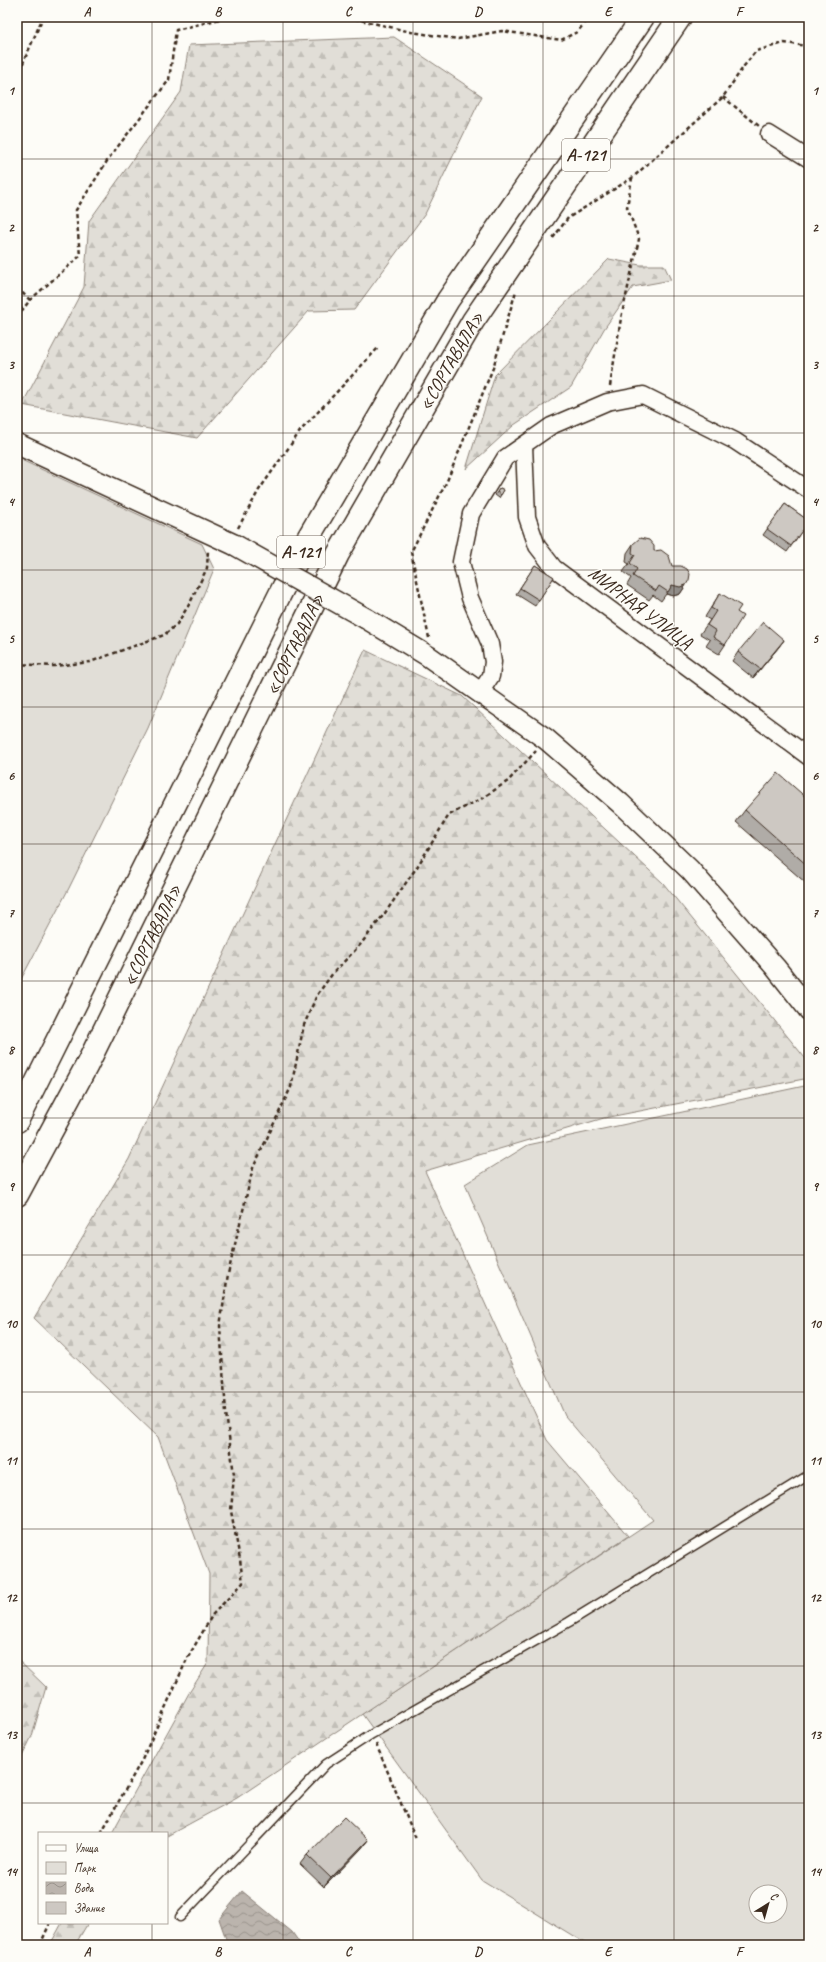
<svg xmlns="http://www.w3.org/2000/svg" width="826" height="1962" font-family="Caveat,sans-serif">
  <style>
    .green { fill: #e1ded7; stroke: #8e847a; fill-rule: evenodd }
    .forest { fill: url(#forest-firs); stroke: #8e847a }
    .water { fill: url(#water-waves); stroke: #887d74 }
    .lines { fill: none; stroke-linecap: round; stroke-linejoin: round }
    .service-casing { stroke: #3b2a1e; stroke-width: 11 }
    .minor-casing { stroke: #3b2a1e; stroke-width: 19 }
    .tertiary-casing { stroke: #3b2a1e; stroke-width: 23 }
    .trunk-casing { stroke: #3b2a1e; stroke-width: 25 }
    .path { stroke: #3b2a1e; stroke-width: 2.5; stroke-dasharray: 4 3; stroke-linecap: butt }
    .service { stroke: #fdfcf7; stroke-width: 8 }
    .minor { stroke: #fdfcf7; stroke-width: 16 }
    .tertiary { stroke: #fdfcf7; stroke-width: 20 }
    .trunk { stroke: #fdfcf7; stroke-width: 22 }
    .tertiary-bridge-casing { stroke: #3b2a1e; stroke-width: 23; stroke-linecap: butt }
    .tertiary-bridge { stroke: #fdfcf7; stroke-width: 20 }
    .wall { fill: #b0aca7; stroke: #3b2a1e }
    .shaded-wall { fill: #908c88; stroke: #3b2a1e }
    .building { fill: #cdc8c2; stroke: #3b2a1e }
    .grid { fill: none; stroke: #3b2a1e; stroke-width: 1; stroke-opacity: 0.55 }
    .labels { text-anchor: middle; stroke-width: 3; stroke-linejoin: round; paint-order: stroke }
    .shield { fill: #fdfcf7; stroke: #75695f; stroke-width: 1 }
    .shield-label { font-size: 18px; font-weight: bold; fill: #3b2a1e }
    .street-label { font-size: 19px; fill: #3b2a1e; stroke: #fdfcf7 }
    .neatline { fill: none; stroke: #3b2a1e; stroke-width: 1.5 }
    .grid-label { font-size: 13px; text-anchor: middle; font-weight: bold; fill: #3b2a1e }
  </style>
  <defs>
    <pattern id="forest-firs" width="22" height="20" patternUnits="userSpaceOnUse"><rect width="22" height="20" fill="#e1ded7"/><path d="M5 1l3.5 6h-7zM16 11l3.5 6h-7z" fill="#c2bfb8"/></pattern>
    <pattern id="water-waves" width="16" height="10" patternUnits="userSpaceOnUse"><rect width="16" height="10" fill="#bbb4ad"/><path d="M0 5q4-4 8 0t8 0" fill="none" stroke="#99938c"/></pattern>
  </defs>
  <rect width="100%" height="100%" fill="#fdfcf7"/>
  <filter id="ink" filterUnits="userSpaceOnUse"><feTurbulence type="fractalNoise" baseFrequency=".025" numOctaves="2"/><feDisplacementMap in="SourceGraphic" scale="8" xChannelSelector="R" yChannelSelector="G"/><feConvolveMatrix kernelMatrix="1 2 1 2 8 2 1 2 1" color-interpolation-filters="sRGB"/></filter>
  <g filter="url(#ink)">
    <path class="green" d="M 17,458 L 202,544 L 214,569 L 148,728 L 69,888 L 17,987 Z
      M 809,1085 L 809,1945 L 588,1945 L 482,1880 L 362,1714 L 653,1520 L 565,1416 L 465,1184 L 528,1145 ZM 756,1892 L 780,1892 L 780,1916 L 756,1916 Z"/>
    <path class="forest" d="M 394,37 L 482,96 L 425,214 L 354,310 L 309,311 L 197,438 L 22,405 L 84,287 L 89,221 L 181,92 L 189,45 Z
      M 609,259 L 640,265 L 664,265 L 671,280 L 633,287 L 604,329 L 571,387 L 514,425 L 466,469 L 495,375 Z
      M 365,650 L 462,696 L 663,883 L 809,1063 L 809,1078 L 604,1118 L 425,1171 L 547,1440 L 628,1536 L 237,1798 L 167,1836 L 167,1833 L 112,1833 L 189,1693 L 208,1663 L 209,1574 L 158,1437 L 34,1318 L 129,1159 Z
      M 17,1659 L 46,1687 L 32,1736 L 17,1767 Z
      M 62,1923 L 88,1923 L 75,1945 L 50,1945 Z"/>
    <path class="water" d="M 242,1891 L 292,1932 L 301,1945 L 232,1945 L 226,1939 L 219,1919 Z"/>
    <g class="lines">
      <g class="service-casing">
        <path id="service" d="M 180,1917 L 326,1764 L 372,1734 L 569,1622 L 809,1475"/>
      </g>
      <g class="minor-casing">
        <path id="minor" d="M 769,134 L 809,159
          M 524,445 L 527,517 L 537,546 L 554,568 L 809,757
          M 481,691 L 491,676 L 493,662 L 490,644 L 470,598 L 461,562 L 471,514 L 505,458 L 551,426 L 607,402 L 643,395 L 735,441 L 809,490"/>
      </g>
      <g class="tertiary-casing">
        <path id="tertiary" d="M 17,444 L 235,545
          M 367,619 L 428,656 L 546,739 L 620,803 L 690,870 L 775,967 L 809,1010"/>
      </g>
      <g class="trunk-casing">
        <g id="trunk">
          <path d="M 17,1121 L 308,538 L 448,300 L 643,17"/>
          <path id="s1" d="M 17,1195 L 87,1065 L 338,554 L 473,321 L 680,17"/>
        </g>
      </g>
      <path class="path" d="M 348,17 L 411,32 L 458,39 L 502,31 L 561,40 L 577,32 L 590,17
        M 17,77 L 43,17
        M 723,97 L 759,126
        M 553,238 L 568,218 L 632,178 L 723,97 L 744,66 L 756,51 L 784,43 L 809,46
        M 17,288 L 30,300
        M 17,317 L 30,300 L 80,256 L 76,210 L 109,158 L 169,80 L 176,30 L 228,17
        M 610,386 L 621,318 L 639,239 L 627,207 L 632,178
        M 238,528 L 259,490 L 301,430 L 378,348
        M 429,638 L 411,552 L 447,481 L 493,368 L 516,291
        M 17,664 L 54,666 L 90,662 L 164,635 L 177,624 L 190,603 L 207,568 L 208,551
        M 376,1744 L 416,1839
        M 101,1833 L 142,1760 L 187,1659 L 213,1614 L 243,1583 L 240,1559 L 231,1511 L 234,1475 L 226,1413 L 220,1326 L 228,1274 L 253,1168 L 291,1087 L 304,1025 L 317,995 L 333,973 L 360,945 L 385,913 L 417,867 L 449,815 L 481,799 L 508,781 L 536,751
        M 40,1945 L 50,1923"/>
      <use href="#service" class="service"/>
      <use href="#minor" class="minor"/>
      <use href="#tertiary" class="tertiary"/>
      <use href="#trunk" class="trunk"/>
      <g class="tertiary-bridge-casing">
        <path id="tertiary-bridge" d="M 235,545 L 367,619"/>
      </g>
      <use href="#tertiary-bridge" class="tertiary-bridge"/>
    </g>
    <path class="wall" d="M 500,488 L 504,490 L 499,498 L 495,495 Z
      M 785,504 L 809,521 L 787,552 L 763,535 Z
      M 633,544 L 654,551 L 672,566 L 686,585 L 680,594 L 673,596 L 666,594 L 661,601 L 653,595 L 649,600 L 627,585 L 631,578 L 623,572 L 629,564 L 626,562 L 627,553 Z
      M 809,546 L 809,558 L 804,555 Z
      M 535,565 L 554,577 L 535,606 L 516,594 Z
      M 720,593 L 737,612 L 725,645 L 719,654 L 706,646 L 710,640 L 700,634 L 710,620 L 705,617 Z
      M 784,640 L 778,648 L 753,678 L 732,661 L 738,652 Z
      M 809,800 L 809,881 L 807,884 L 736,822 L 745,810 Z
      M 368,1840 L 361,1849 L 324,1887 L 300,1864 L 307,1855 Z"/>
    <path class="shaded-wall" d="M 672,585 L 686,585 L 680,594 L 673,596 L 666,594 Z
      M 784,640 L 778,648 L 753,678 L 760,669 Z
      M 368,1840 L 361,1849 L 324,1887 L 331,1878 Z"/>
    <path class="building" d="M 500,488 L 504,490 L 501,495 L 497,492 Z
      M 785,504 L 809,521 L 791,546 L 767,529 Z
      M 640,538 L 649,540 L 654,546 L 654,551 L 661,550 L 669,556 L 672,566 L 681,566 L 687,569 L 690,574 L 689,580 L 686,585 L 680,587 L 672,585 L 668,592 L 659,586 L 656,591 L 633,576 L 637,569 L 630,563 L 635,555 L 632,553 L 633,544 Z
      M 535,565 L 554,577 L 539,600 L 520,588 Z
      M 720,593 L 741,606 L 737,612 L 743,616 L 725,645 L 713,637 L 716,631 L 707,625 L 716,611 L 711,608 Z
      M 763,622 L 784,640 L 760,669 L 738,652 Z
      M 778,773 L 809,800 L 809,867 L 745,810 Z
      M 344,1817 L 368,1840 L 331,1878 L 307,1855 Z"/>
  </g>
  <path class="grid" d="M 152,17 L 152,1833M 283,17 L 283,1945M 413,17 L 413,1945M 543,17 L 543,1945M 674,17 L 674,1945M 17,159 L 809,159M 17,296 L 809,296M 17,433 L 809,433M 17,570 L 809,570M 17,707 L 809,707M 17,844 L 809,844M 17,981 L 809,981M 17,1118 L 809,1118M 17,1255 L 809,1255M 17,1392 L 809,1392M 17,1529 L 809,1529M 17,1666 L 809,1666M 17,1803 L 809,1803M 152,1923 L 152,1945"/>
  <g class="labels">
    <g class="shield">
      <rect x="562" y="139" width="48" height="32" rx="3"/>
      <rect x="277" y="536" width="48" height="32" rx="3"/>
    </g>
    <g class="shield-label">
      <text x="586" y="161">А-121</text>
      <text x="301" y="558">А-121</text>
    </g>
    <g class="street-label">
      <text dy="7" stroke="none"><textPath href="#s1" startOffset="941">«СОРТАВАЛА»</textPath></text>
      <text transform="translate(641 607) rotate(37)" y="7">МИРНАЯ УЛИЦА</text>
      <text dy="7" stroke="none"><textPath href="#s1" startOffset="617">«СОРТАВАЛА»</textPath></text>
      <text dy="7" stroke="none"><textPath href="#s1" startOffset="293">«СОРТАВАЛА»</textPath></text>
    </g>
  </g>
  <rect width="826" height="1962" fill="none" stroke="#fdfcf7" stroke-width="44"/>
  <rect x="38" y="1832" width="130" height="92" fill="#fdfcf7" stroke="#afa8a0"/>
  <rect x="46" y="1845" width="20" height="6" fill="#fdfcf7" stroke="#afa8a0"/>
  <text x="74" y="1852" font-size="12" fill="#3b2a1e">Улица</text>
  <rect x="46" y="1862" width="20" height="12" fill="#e1ded7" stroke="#afa8a0"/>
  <text x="74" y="1872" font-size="12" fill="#3b2a1e">Парк</text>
  <rect x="46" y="1882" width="20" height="12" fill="url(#water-waves)" stroke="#afa8a0"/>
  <text x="74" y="1892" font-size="12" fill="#3b2a1e">Вода</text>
  <rect x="46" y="1902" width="20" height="12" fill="#cdc8c2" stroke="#afa8a0"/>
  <text x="74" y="1912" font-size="12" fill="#3b2a1e">Здание</text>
  <g transform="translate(768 1904) rotate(37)"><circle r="19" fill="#fdfcf7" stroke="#afa8a0"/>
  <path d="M0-3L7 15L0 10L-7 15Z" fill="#3b2a1e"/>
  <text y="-6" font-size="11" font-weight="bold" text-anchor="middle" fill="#3b2a1e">С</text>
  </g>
  <rect x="22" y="22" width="782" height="1918" class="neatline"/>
  <g class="grid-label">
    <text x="87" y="16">A</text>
    <text x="218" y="16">B</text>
    <text x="348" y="16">C</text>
    <text x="478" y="16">D</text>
    <text x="608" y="16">E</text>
    <text x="739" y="16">F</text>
    <text x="11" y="95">1</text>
    <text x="815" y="95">1</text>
    <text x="11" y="232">2</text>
    <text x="815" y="232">2</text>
    <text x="11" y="369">3</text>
    <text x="815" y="369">3</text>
    <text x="11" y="506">4</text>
    <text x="815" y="506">4</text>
    <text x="11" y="643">5</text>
    <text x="815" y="643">5</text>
    <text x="11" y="780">6</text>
    <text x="815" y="780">6</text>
    <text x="11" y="917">7</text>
    <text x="815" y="917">7</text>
    <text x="11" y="1054">8</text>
    <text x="815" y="1054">8</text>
    <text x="11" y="1191">9</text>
    <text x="815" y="1191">9</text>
    <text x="11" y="1328">10</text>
    <text x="815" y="1328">10</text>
    <text x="11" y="1465">11</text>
    <text x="815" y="1465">11</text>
    <text x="11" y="1602">12</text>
    <text x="815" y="1602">12</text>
    <text x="11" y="1739">13</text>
    <text x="815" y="1739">13</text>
    <text x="11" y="1876">14</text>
    <text x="815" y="1876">14</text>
    <text x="87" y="1956">A</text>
    <text x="218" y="1956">B</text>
    <text x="348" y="1956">C</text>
    <text x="478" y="1956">D</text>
    <text x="608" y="1956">E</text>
    <text x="739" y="1956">F</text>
  </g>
</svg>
